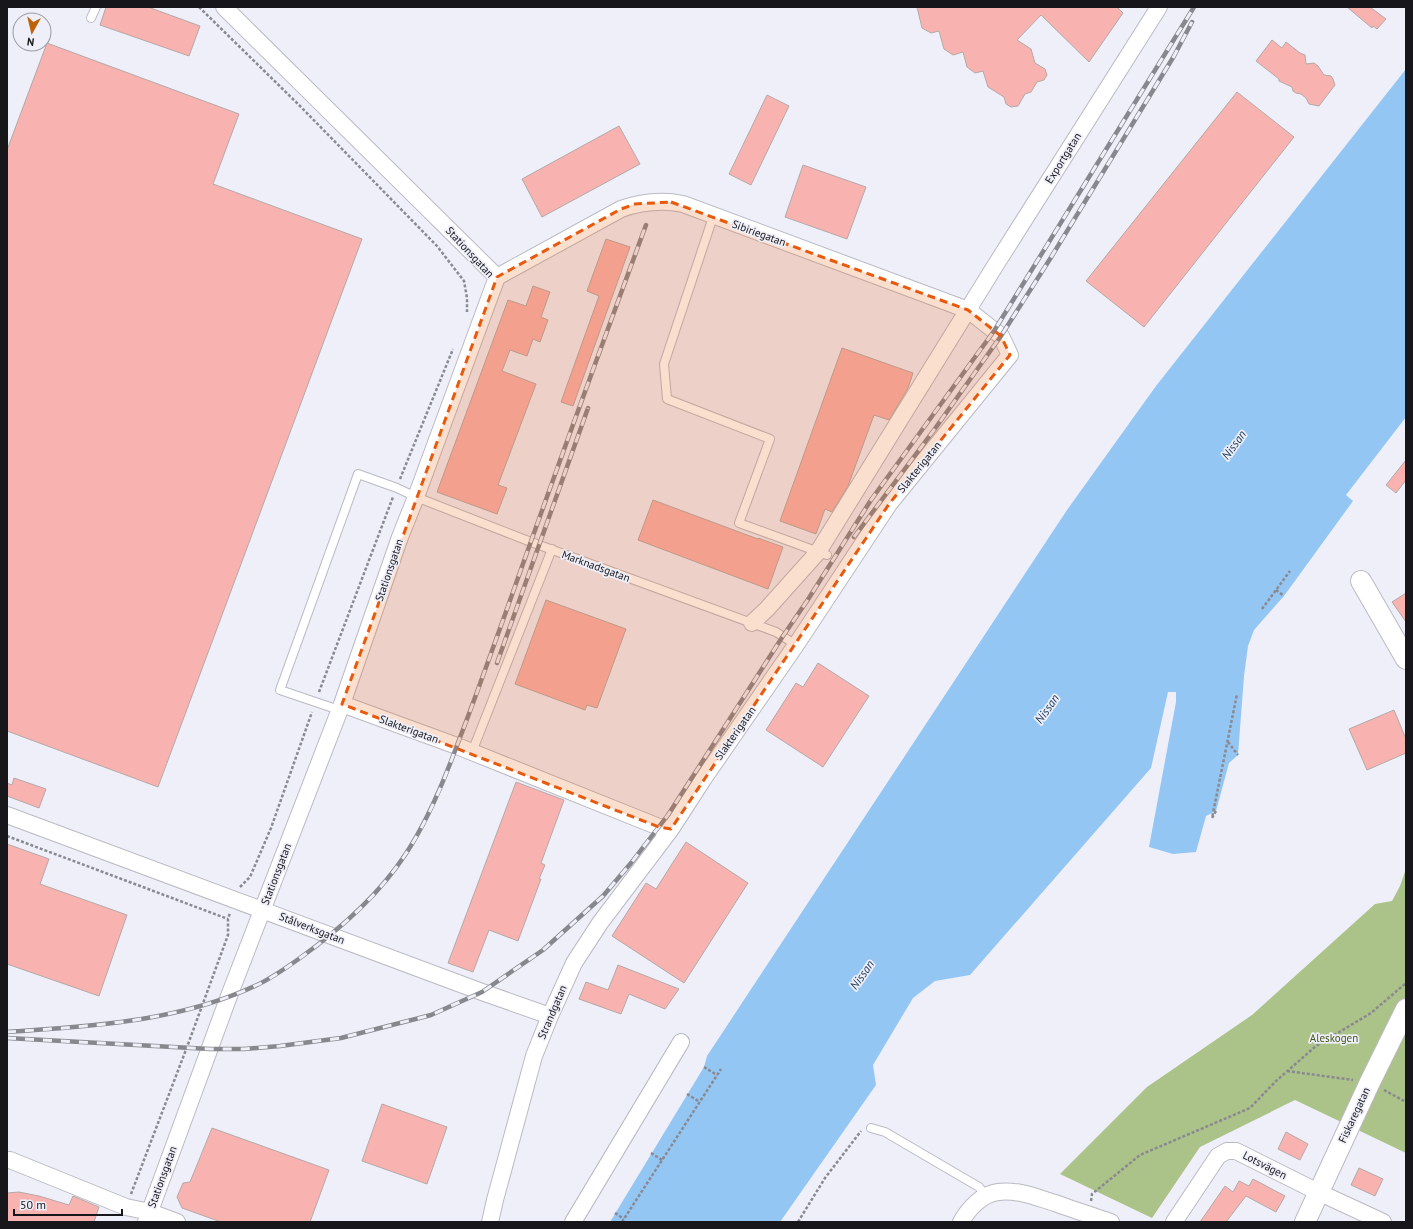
<svg xmlns="http://www.w3.org/2000/svg" width="1413" height="1229" font-family="'PT Sans',sans-serif">
  <style>
    .forest { fill: #abc288 }
    .water { fill: #94c6f3 }
    .building { fill: #f8b2af; stroke: #b4a9a8 }
    .lines { fill: none; stroke-linecap: round; stroke-linejoin: round }
    .service-casing { stroke: #bbbac4; stroke-width: 10 }
    .minor-casing { stroke: #bbbac4; stroke-width: 18 }
    .tertiary-casing { stroke: #bbbac4; stroke-width: 22 }
    .path { stroke: #898991; stroke-width: 2.5; stroke-dasharray: 3 2; stroke-linecap: butt }
    .service { stroke: #fff; stroke-width: 8 }
    .minor { stroke: #fff; stroke-width: 16 }
    .tertiary { stroke: #fff; stroke-width: 20 }
    .rail-casing { stroke: #87878e; stroke-width: 4.5 }
    .rail { stroke: #efeff9; stroke-width: 3; stroke-dasharray: 9; stroke-linecap: butt }
    .marked { fill: #e8590c; fill-opacity: 0.2; stroke: #e8590c; stroke-width: 3; stroke-dasharray: 8 5; stroke-linejoin: round }
    .labels { text-anchor: middle; stroke-width: 3.5; stroke-linejoin: round; paint-order: stroke }
    .street-label { font-size: 11px; fill: #17171b; stroke: #efeff9 }
    .park-label { font-size: 11px; fill: #43581a; stroke: #efeff9 }
    .water-label { font-size: 12px; font-style: italic; fill: #133957; stroke: #efeff9 }
  </style>
  <rect width="100%" height="100%" fill="#efeff9"/>
  <path class="forest" d="M 1406,869 L 1406,1153 L 1295,1100 L 1200,1147 L 1152,1218 L 1060,1174 L 1147,1087 L 1252,1015 L 1375,904 L 1392,901 L 1400,886 Z"/>
  <path class="water" d="M 1406,69 L 1406,417 L 1346,495 L 1353,501 L 1284,596 L 1254,630 L 1248,646 L 1244,676 L 1238,755 L 1229,763 L 1216,811 L 1206,816 L 1196,852 L 1173,854 L 1149,847 L 1176,702 L 1176,692 L 1168,692 L 1151,768 L 970,975 L 935,981 L 913,998 L 873,1065 L 876,1085 L 780,1222 L 610,1222 L 704,1067 L 707,1056 L 1067,510 L 1156,386 Z"/>
  <path class="building" d="M 106,7 L 148,7 L 200,26 L 189,56 L 100,25 Z
    M 917,7 L 1117,7 L 1123,13 L 1089,62 L 1041,15 L 1017,40 L 1031,49 L 1035,63 L 1045,69 L 1047,75 L 1044,80 L 1037,82 L 1031,92 L 1025,94 L 1018,106 L 1011,107 L 1006,104 L 1004,97 L 988,87 L 983,71 L 975,73 L 967,67 L 963,52 L 953,55 L 944,49 L 939,31 L 931,33 L 922,28 Z
    M 1347,7 L 1370,7 L 1386,19 L 1377,29 L 1373,26 L 1372,28 Z
    M 1272,40 L 1282,48 L 1286,42 L 1300,53 L 1305,55 L 1306,64 L 1314,63 L 1318,66 L 1324,75 L 1331,76 L 1333,79 L 1335,85 L 1319,106 L 1309,104 L 1306,98 L 1301,94 L 1296,93 L 1293,91 L 1292,87 L 1279,81 L 1279,79 L 1256,61 Z
    M 47,43 L 239,114 L 213,184 L 362,239 L 158,787 L 7,731 L 7,150 Z
    M 1237,92 L 1294,137 L 1144,327 L 1086,281 Z
    M 767,95 L 789,106 L 751,185 L 729,174 Z
    M 619,126 L 640,164 L 542,217 L 522,179 Z
    M 803,165 L 866,187 L 847,239 L 785,217 Z
    M 606,239 L 630,247 L 573,406 L 561,402 L 599,296 L 587,291 Z
    M 533,286 L 550,292 L 541,317 L 548,320 L 540,342 L 533,339 L 527,356 L 510,350 L 502,371 L 536,384 L 498,485 L 507,488 L 497,514 L 437,492 L 508,300 L 526,306 Z
    M 842,348 L 913,373 L 908,388 L 889,420 L 874,415 L 848,486 L 832,512 L 825,509 L 816,534 L 780,521 Z
    M 1406,460 L 1406,480 L 1396,493 L 1386,485 Z
    M 653,500 L 758,539 L 758,538 L 783,547 L 768,589 L 638,540 Z
    M 1406,593 L 1406,622 L 1392,602 Z
    M 546,600 L 626,629 L 597,708 L 587,705 L 585,710 L 515,684 Z
    M 818,663 L 869,696 L 823,767 L 766,730 L 796,683 L 803,687 Z
    M 1394,710 L 1406,739 L 1406,753 L 1367,770 L 1349,729 Z
    M 14,778 L 46,789 L 39,808 L 7,796 L 7,783 L 12,785 Z
    M 516,782 L 564,800 L 541,863 L 545,865 L 539,879 L 541,879 L 518,941 L 489,930 L 473,972 L 448,963 Z
    M 686,842 L 748,883 L 684,983 L 612,936 L 646,883 L 656,889 Z
    M 7,844 L 49,859 L 40,884 L 127,915 L 99,996 L 7,964 Z
    M 618,965 L 679,989 L 665,1009 L 629,994 L 621,1014 L 579,999 L 586,982 L 608,990 Z
    M 382,1104 L 447,1127 L 427,1184 L 362,1161 Z
    M 212,1128 L 329,1170 L 310,1222 L 221,1222 L 182,1208 L 177,1197 L 183,1183 L 190,1182 Z
    M 1286,1132 L 1308,1144 L 1300,1160 L 1278,1149 Z
    M 1359,1168 L 1383,1179 L 1375,1196 L 1351,1185 Z
    M 1253,1179 L 1285,1196 L 1276,1212 L 1246,1196 L 1226,1222 L 1200,1222 L 1225,1186 L 1233,1192 L 1239,1181 L 1249,1186 Z
    M 19,1192 L 39,1196 L 69,1205 L 73,1196 L 99,1207 L 94,1222 L 7,1222 L 7,1193 Z"/>
  <g class="lines">
    <g class="service-casing">
      <path id="service" d="M 91,18 L 96,7
        M 713,217 L 664,364 L 667,399 L 770,439 L 739,523 L 827,555
        M 339,710 L 280,690 L 358,474 L 397,488 L 416,497 L 531,542 L 776,632 L 796,645
        M 472,752 L 552,549
        M 871,1128 L 885,1132 L 979,1187 L 986,1196"/>
    </g>
    <g class="minor-casing">
      <path id="minor" d="M 224,7 L 497,277
        M 752,623 L 767,609 L 818,552 L 995,266 L 1159,7
        M 342,704 L 457,746 L 659,827 L 671,829
        M 7,815 L 482,992 L 550,1016
        M 7,1160 L 10,1160 L 126,1207 L 150,1212 L 177,1222
        M 146,1222 L 229,996 L 342,704 L 400,537 L 416,497 L 497,277
        M 490,1222 L 495,1200 L 534,1056 L 550,1016 L 574,963 L 600,923 L 671,829 L 704,778 L 796,645 L 889,504 L 1010,355 L 1001,336 L 968,310 L 683,204 C 663,200 641,202 621,209 L 497,277
        M 573,1222 L 681,1042
        M 961,1222 C 969,1208 982,1194 998,1192 C 1017,1189 1038,1198 1055,1203 C 1074,1210 1093,1216 1111,1222
        M 1174,1222 L 1218,1156 L 1227,1151 L 1236,1151 L 1318,1192 L 1383,1222"/>
    </g>
    <g class="tertiary-casing">
      <path id="tertiary" d="M 1361,581 L 1406,659
        M 1305,1222 L 1370,1082 L 1406,1009"/>
    </g>
    <path class="path" d="M 199,7 L 299,105 L 437,246 L 464,281 L 467,298 L 467,312
      M 400,479 L 453,349
      M 1276,590 L 1284,596
      M 1262,609 L 1290,571
      M 319,692 L 393,497
      M 1228,742 L 1238,755
      M 1216,811 L 1212,818 L 1237,694
      M 7,836 L 228,919
      M 240,887 L 250,877 L 271,828 L 312,712
      M 704,1067 L 717,1075
      M 1287,1071 L 1353,1080
      M 1384,1090 L 1406,1102
      M 687,1094 L 700,1102
      M 651,1153 L 662,1160
      M 131,1194 L 187,1047 L 228,935 L 228,919 L 230,913
      M 1091,1201 L 1092,1194 L 1140,1155 L 1250,1108 L 1276,1081 L 1316,1046 L 1371,1013 L 1406,983
      M 615,1213 L 624,1219
      M 622,1222 L 721,1069
      M 798,1222 L 825,1178 L 861,1131"/>
    <use href="#service" class="service"/>
    <use href="#minor" class="minor"/>
    <use href="#tertiary" class="tertiary"/>
    <g class="rail-casing">
      <path id="rail" d="M 854,537 L 934,430 L 1001,336 L 1050,259 L 1174,56 L 1192,22
        M 497,663 L 588,408
        M 7,1032 C 92,1026 178,1022 257,985 C 272,978 286,968 300,958 C 339,930 378,896 405,855 C 427,822 442,786 456,748 C 474,702 490,656 507,609 C 552,481 599,353 646,225
        M 7,1038 L 210,1049 L 244,1049 L 280,1046 L 341,1038 L 431,1015 L 482,992 L 543,950 L 603,896 L 631,863 L 668,815 L 783,636 L 807,601 L 871,500 L 994,331 L 1194,7"/>
    </g>
    <use href="#rail" class="rail"/>
  </g>
  <path class="marked" d="M 671,202 L 968,310 L 1001,336 L 1010,355 L 889,504 L 671,829 L 659,827 L 342,704 L 497,277 L 621,209 L 635,204 Z"/>
  <g class="labels">
    <g class="street-label">
      <text transform="translate(1063 158) rotate(-58)" y="4">Exportgatan</text>
      <text transform="translate(759 233) rotate(20)" y="4">Sibiriegatan</text>
      <text transform="translate(470 252) rotate(47)" y="4">Stationsgatan</text>
      <text transform="translate(919 467) rotate(-51)" y="4">Slakterigatan</text>
      <text transform="translate(596 566) rotate(20)" y="4">Marknadsgatan</text>
      <text transform="translate(389 570) rotate(-71)" y="4">Stationsgatan</text>
      <text transform="translate(409 729) rotate(20)" y="4">Slakterigatan</text>
      <text transform="translate(735 733) rotate(-55)" y="4">Slakterigatan</text>
      <text transform="translate(276 874) rotate(-69)" y="4">Stationsgatan</text>
      <text transform="translate(312 928) rotate(21)" y="4">Stålverksgatan</text>
      <text transform="translate(552 1012) rotate(-67)" y="4">Strandgatan</text>
      <text transform="translate(1354 1115) rotate(-65)" y="4">Fiskaregatan</text>
      <text transform="translate(1265 1165) rotate(27)" y="4">Lotsvägen</text>
      <text transform="translate(162 1177) rotate(-70)" y="4">Stationsgatan</text>
    </g>
    <g class="park-label">
      <text x="1334" y="1042">Aleskogen</text>
    </g>
    <g class="water-label">
      <text transform="translate(1234 445) rotate(-54)" y="4">Nissan</text>
      <text transform="translate(1047 709) rotate(-55)" y="4">Nissan</text>
      <text transform="translate(862 975) rotate(-55)" y="4">Nissan</text>
    </g>
  </g>
  <rect width="1413" height="1229" fill="none" stroke="#17171b" stroke-width="16"/>
  <g transform="translate(32 32) rotate(188)"><circle r="19" fill="#efeff9" stroke="#9999a0"/>
  <path d="M0-3L7 15L0 10L-7 15Z" fill="#bd6209"/>
  <text y="-6" font-size="11" font-weight="bold" text-anchor="middle" fill="#17171b">N</text>
  </g>
  <path d="M14 1209v6h108v-6" fill="none" stroke="#17171b" stroke-width="2"/>
  <text x="20" y="1209" font-size="12" fill="#17171b" stroke="#efeff9" stroke-width="3" paint-order="stroke">50 m</text>
</svg>
